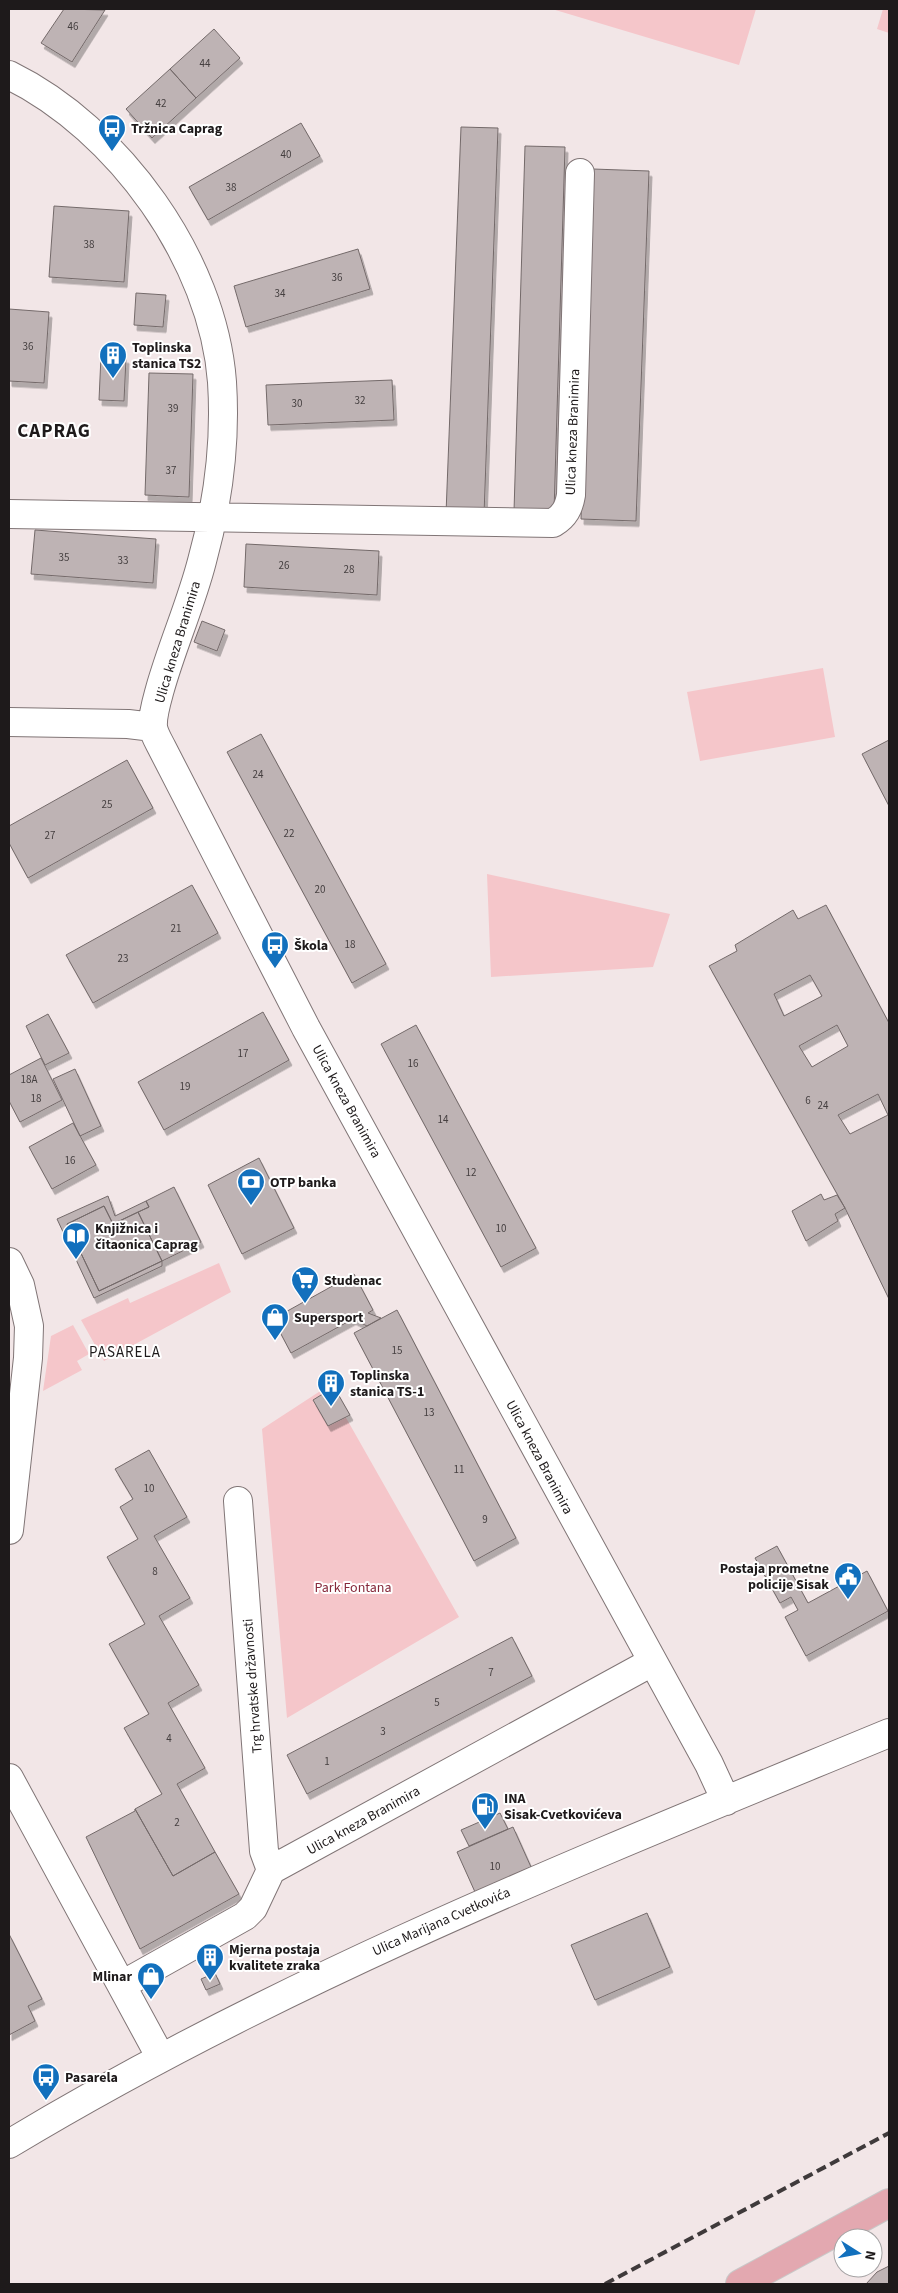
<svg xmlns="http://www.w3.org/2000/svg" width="898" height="2293" font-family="'Source Sans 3',sans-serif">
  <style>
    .green { fill: #f5c6ca }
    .building { fill: #beb3b4; stroke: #746a6a; fill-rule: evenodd; filter: url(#shadow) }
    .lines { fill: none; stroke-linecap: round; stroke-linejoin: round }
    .minor-casing { stroke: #807576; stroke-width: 30 }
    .major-casing { stroke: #c9c8c8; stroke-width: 30 }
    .minor { stroke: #fff; stroke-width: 28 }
    .major { stroke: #e3a8b0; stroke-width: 28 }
    .rail { stroke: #3f3a3b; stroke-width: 4; stroke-dasharray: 10 5; stroke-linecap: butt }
    .labels { text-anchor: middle; stroke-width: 4; stroke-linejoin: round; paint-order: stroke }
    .number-label { font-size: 11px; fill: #464041 }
    .poi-label { font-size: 14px; font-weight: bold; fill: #1e1a1b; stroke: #fff; text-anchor: start }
    .street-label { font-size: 14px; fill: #1e1a1b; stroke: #fff }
    .park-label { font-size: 14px; fill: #86293b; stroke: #fff }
    .neighbourhood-label { font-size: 15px; letter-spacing: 1px; fill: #1e1a1b; stroke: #fff }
    .district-label { font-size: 19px; font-weight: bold; letter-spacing: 1px; fill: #1e1a1b; stroke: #fff }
  </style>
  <defs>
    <filter id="shadow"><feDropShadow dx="3" dy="5.5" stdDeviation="0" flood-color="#0004"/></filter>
  </defs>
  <rect width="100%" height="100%" fill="#f2e6e7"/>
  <path class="green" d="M 552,9 L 756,9 L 739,65 Z
    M 883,9 L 889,9 L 889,33 L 877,29 Z
    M 823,668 L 835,737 L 700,761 L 687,692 Z
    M 487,874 L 670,914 L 653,967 L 491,977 Z
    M 219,1263 L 231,1292 L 104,1361 L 81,1320 L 128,1298 L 130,1303 Z
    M 73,1325 L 89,1354 L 77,1361 L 82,1370 L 43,1391 L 51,1336 Z
    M 328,1386 L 459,1617 L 287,1718 L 262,1429 Z"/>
  <path class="building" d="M 64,9 L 105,10 L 72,62 L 41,43 Z
    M 214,29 L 240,58 L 196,98 L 170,69 Z
    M 170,69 L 196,98 L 152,138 L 126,109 Z
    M 301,123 L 320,156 L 208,220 L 189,187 Z
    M 461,127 L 498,128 L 484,515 L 446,514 Z
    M 525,146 L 565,147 L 554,512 L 514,511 Z
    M 593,169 L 649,171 L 636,521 L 581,519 Z
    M 54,206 L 129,211 L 124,282 L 49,277 Z
    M 358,249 L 370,289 L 246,327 L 234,286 Z
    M 136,293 L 166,295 L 163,327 L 134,325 Z
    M 9,309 L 49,312 L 44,383 L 9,381 Z
    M 101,356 L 126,358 L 124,401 L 99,400 Z
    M 149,373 L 193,374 L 189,497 L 145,495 Z
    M 392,380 L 394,420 L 268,425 L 266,385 Z
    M 35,530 L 156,539 L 153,583 L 31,574 Z
    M 246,544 L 379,551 L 377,595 L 244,587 Z
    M 202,621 L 225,630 L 217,651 L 194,642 Z
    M 261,734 L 386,964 L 352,983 L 227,752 Z
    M 889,740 L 889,806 L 862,754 Z
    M 127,760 L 153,808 L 28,878 L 9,843 L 9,826 Z
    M 192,885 L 218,933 L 93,1003 L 66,955 Z
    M 826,905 L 889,1023 L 889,1299 L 845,1208 L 709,966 L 737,951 L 735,945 L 793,910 L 798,919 ZM 810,975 L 822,996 L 784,1016 L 774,994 ZM 837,1025 L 848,1046 L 812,1067 L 799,1046 ZM 878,1094 L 888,1115 L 850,1134 L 838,1115 Z
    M 263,1012 L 289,1060 L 164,1130 L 138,1082 Z
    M 48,1014 L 69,1053 L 45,1065 L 26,1026 Z
    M 416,1025 L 536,1248 L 501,1267 L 381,1044 Z
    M 41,1058 L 62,1100 L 20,1122 L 9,1101 L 9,1075 Z
    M 75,1069 L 101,1126 L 80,1136 L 53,1079 Z
    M 73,1123 L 96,1165 L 52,1189 L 29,1147 Z
    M 259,1158 L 294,1228 L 242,1254 L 208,1185 Z
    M 174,1187 L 201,1242 L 162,1261 L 138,1212 L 149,1207 L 146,1201 Z
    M 821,1194 L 824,1200 L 837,1195 L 845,1208 L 835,1214 L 838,1221 L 806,1241 L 792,1211 Z
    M 108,1196 L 115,1216 L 146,1201 L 149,1207 L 113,1224 L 104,1206 L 67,1224 L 99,1291 L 162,1261 L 162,1266 L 94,1298 L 57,1219 Z
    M 104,1206 L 113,1224 L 138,1212 L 162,1261 L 99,1291 L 67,1224 Z
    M 354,1274 L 373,1310 L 368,1313 L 381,1318 L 367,1326 L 353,1319 L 291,1353 L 273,1319 Z
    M 397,1310 L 516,1538 L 474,1561 L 354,1333 Z
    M 334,1387 L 350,1415 L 328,1426 L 313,1400 Z
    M 149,1450 L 187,1517 L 154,1536 L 190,1598 L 159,1616 L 199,1685 L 168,1703 L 205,1768 L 177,1784 L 215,1852 L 173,1876 L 135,1809 L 162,1794 L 124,1728 L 149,1714 L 109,1644 L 145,1624 L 107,1557 L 138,1539 L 120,1507 L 133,1499 L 115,1469 Z
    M 777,1546 L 808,1603 L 867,1571 L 888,1611 L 806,1656 L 785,1617 L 798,1610 L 791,1597 L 780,1603 L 755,1558 Z
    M 512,1637 L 532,1676 L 307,1794 L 287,1755 Z
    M 135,1809 L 173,1876 L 215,1852 L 239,1894 L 140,1949 L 86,1837 L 135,1811 Z
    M 500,1813 L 508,1829 L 469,1846 L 461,1830 Z
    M 513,1827 L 531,1867 L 475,1892 L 457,1852 Z
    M 647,1913 L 670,1967 L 595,2000 L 571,1945 Z
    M 9,1934 L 42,1999 L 28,2006 L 35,2021 L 9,2035 Z
    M 215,1973 L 220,1984 L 206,1990 L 201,1979 Z
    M 889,2266 L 889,2284 L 866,2284 L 877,2272 Z"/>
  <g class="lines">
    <g class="minor-casing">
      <path id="minor" d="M 9,75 C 119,129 213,260 222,382 C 226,443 218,503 202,561 C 191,604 172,646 160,689 C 157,700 152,716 153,727 C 154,734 159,742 162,748 L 306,1028 L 709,1764 L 726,1801
        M 9,514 L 553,523 C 565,516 569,507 571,495 L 580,173
        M 9,722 L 128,724 L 153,727
        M 9,1262 L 20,1285 L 29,1326 L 28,1358 L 9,1530
        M 238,1501 L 264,1851 L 271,1870
        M 9,1778 L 161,2058
        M 122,1985 L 245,1916 L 253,1908 L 271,1870 L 652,1662
        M 9,2144 C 288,1976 589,1857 889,1733"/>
    </g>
    <g class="major-casing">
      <path id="major" d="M 740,2284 L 889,2203"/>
    </g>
    <use href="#minor" class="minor"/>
    <use href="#major" class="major"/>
    <path class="rail" d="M 605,2284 L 889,2133"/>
  </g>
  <defs>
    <g id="bus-pin" transform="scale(1.4375)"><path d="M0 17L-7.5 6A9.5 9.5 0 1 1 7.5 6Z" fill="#1270bd" stroke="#fff"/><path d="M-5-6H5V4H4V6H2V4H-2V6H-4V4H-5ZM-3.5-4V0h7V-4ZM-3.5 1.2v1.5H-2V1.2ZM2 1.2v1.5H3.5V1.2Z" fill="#fff"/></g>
    <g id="building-pin" transform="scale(1.4375)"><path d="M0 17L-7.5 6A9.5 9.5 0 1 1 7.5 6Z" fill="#1270bd" stroke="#fff"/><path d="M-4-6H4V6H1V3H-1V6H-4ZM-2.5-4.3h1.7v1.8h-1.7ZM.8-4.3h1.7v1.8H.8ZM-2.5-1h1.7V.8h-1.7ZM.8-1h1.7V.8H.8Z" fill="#fff"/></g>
    <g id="bank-pin" transform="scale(1.4375)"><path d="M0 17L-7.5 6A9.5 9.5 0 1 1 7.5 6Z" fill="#1270bd" stroke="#fff"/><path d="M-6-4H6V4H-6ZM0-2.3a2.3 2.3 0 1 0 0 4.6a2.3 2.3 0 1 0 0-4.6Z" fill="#fff"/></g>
    <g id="library-pin" transform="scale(1.4375)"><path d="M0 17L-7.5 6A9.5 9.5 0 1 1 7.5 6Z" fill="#1270bd" stroke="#fff"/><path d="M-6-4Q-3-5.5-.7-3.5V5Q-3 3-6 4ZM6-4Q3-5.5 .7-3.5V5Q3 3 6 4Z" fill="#fff"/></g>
    <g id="supermarket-pin" transform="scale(1.4375)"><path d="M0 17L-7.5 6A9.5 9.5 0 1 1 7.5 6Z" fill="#1270bd" stroke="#fff"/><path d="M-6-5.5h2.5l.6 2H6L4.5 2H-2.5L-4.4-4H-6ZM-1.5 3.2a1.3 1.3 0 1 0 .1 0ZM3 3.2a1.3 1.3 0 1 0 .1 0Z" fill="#fff"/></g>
    <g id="shop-pin" transform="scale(1.4375)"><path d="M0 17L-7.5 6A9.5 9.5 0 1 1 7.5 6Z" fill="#1270bd" stroke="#fff"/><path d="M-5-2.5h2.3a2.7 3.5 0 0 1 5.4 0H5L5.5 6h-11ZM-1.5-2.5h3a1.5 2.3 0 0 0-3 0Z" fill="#fff"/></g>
    <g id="civic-pin" transform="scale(1.4375)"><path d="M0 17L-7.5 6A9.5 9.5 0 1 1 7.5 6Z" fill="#1270bd" stroke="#fff"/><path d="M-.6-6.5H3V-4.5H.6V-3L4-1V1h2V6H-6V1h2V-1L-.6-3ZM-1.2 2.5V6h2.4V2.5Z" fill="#fff"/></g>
    <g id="fuel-pin" transform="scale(1.4375)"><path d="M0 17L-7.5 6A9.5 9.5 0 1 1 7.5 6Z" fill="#1270bd" stroke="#fff"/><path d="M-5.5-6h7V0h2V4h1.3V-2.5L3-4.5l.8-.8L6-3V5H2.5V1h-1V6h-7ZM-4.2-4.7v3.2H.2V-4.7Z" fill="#fff"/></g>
  </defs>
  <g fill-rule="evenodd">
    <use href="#bus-pin" x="112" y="128"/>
    <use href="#building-pin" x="113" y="355"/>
    <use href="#bus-pin" x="275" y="945"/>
    <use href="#bank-pin" x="251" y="1182"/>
    <use href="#library-pin" x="76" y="1236"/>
    <use href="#supermarket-pin" x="305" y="1280"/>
    <use href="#shop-pin" x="275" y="1317"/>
    <use href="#building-pin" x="331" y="1383"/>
    <use href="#civic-pin" x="848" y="1576"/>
    <use href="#fuel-pin" x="485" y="1806"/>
    <use href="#building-pin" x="210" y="1957"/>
    <use href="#shop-pin" x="151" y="1976"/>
    <use href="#bus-pin" x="46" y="2077"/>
  </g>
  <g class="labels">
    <g class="number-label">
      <text x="73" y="30">46</text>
      <text x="205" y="67">44</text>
      <text x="161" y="107">42</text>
      <text x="286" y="158">40</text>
      <text x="231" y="191">38</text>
      <text x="89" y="248">38</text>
      <text x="337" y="281">36</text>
      <text x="280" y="297">34</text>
      <text x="28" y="350">36</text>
      <text x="360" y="404">32</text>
      <text x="297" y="407">30</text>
      <text x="173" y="412">39</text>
      <text x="171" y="474">37</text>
      <text x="64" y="561">35</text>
      <text x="123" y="564">33</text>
      <text x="284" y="569">26</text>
      <text x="349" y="573">28</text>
      <text x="258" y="778">24</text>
      <text x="107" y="808">25</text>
      <text x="289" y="837">22</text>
      <text x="50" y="839">27</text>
      <text x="320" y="893">20</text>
      <text x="176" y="932">21</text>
      <text x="350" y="948">18</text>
      <text x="123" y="962">23</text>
      <text x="243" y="1057">17</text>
      <text x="413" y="1067">16</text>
      <text x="29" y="1083">18A</text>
      <text x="185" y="1090">19</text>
      <text x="36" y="1102">18</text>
      <text x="808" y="1104">6</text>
      <text x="823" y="1109">24</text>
      <text x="443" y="1123">14</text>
      <text x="70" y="1164">16</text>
      <text x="471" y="1176">12</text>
      <text x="501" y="1232">10</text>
      <text x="397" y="1354">15</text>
      <text x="429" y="1416">13</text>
      <text x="459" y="1473">11</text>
      <text x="149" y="1492">10</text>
      <text x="485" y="1523">9</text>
      <text x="155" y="1575">8</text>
      <text x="491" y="1676">7</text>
      <text x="437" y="1706">5</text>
      <text x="383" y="1735">3</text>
      <text x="169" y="1742">4</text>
      <text x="327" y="1765">1</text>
      <text x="177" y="1826">2</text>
      <text x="495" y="1870">10</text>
    </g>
    <g class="poi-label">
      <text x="131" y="133">Tržnica Caprag</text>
      <text x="132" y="352">Toplinska<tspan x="132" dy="16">stanica TS2</tspan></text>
      <text x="294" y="950">Škola</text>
      <text x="270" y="1187">OTP banka</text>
      <text x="95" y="1233">Knjižnica i<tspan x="95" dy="16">čitaonica Caprag</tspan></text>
      <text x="324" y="1285">Studenac</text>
      <text x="294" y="1322">Supersport</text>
      <text x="350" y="1380">Toplinska<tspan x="350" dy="16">stanica TS-1</tspan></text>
      <text x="829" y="1573" text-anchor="end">Postaja prometne<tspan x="829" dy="16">policije Sisak</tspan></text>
      <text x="504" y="1803">INA<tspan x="504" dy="16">Sisak-Cvetkovićeva</tspan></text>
      <text x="229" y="1954">Mjerna postaja<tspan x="229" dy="16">kvalitete zraka</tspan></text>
      <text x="132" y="1981" text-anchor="end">Mlinar</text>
      <text x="65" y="2082">Pasarela</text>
    </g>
    <g class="street-label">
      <text transform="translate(572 432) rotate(-88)" y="5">Ulica kneza Branimira</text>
      <text transform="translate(177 642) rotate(-73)" y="5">Ulica kneza Branimira</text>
      <text transform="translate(347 1101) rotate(61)" y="5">Ulica kneza Branimira</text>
      <text transform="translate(540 1457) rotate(62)" y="5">Ulica kneza Branimira</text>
      <text transform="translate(252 1686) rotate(-94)" y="5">Trg hrvatske državnosti</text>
      <text transform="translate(363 1820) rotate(-29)" y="5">Ulica kneza Branimira</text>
      <text transform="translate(441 1921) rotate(-24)" y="5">Ulica Marijana Cvetkovića</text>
    </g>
    <g class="park-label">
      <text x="353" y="1592">Park Fontana</text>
    </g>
    <g class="neighbourhood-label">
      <text x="125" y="1357">PASARELA</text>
    </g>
    <g class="district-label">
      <text x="54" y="437">CAPRAG</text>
    </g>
  </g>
  <rect width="898" height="2293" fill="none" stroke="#1e1a1b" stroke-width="20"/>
  <g transform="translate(858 2253) rotate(101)"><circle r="24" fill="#ffffff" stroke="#a5a3a4"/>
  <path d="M0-4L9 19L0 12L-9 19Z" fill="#1270bd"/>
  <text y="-8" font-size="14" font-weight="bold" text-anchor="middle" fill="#1e1a1b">N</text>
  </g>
</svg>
